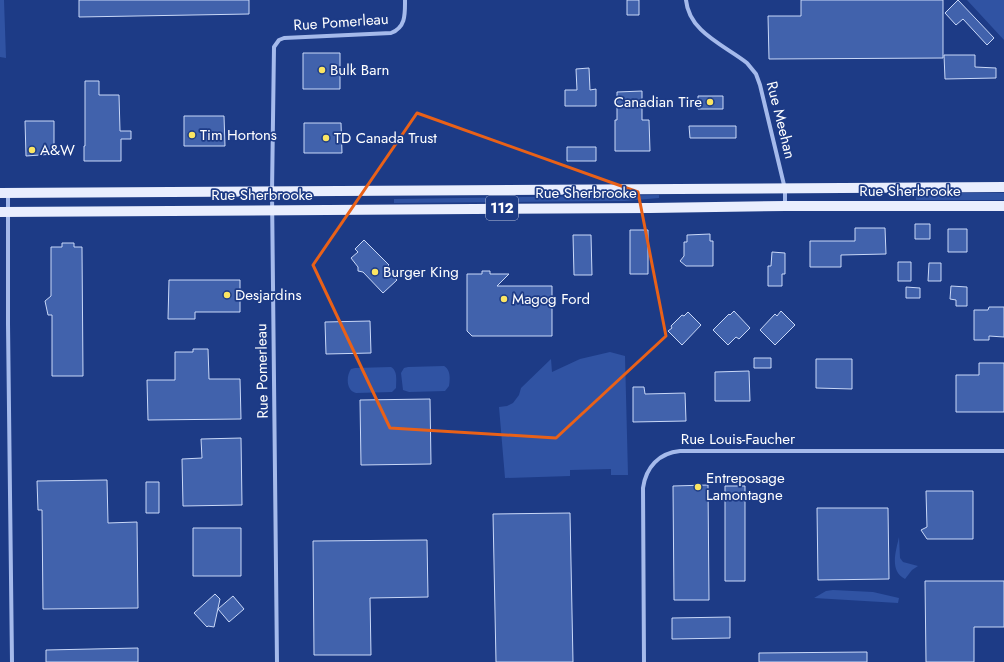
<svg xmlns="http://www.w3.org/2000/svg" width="1004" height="662" font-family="Jost,sans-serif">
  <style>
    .green { fill: #3053a3 }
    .building { fill: #4162ac; stroke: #c9d8f8 }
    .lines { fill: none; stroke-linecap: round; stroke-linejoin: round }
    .street { stroke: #a5baeb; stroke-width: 4 }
    .primary { stroke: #e9eefe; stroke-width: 10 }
    .marked { fill: none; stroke: #e96118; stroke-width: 3; stroke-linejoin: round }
    .poi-dot { fill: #fbe563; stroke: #1d3b86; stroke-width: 1.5 }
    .labels { text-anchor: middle; stroke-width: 3.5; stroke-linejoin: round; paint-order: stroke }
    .shield { fill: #1d3b86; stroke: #bbc4db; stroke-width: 1 }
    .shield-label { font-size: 14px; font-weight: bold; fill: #fff }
    .street-label { font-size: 15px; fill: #fff; stroke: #1d3b86 }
    .poi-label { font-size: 15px; fill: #fff; stroke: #1d3b86; text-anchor: start }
  </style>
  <rect width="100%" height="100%" fill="#1d3b86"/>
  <path class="green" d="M 0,0 L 4,0 L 6,58 L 0,57 Z
    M 967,0 L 1004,0 L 1004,40 Z
    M 951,193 L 1004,193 L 1004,200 L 916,200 L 916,196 Z
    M 659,195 L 659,198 L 625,201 L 394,203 L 394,199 Z
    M 610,352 L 625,356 L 628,475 L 611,475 L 611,469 L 570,470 L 570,476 L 505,478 L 499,407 L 507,406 L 513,403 L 519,395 L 521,388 L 551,359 L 552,372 L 580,359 Z
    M 444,366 C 451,370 450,379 449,386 L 445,391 L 409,392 L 403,390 L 401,373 L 404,368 L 408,367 Z
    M 391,367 C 398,371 396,380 396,388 L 392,392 L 356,393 C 346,391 346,376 351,369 L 355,368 Z
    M 899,537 L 900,558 L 903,562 L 918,566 L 912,570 L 905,579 C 889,571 896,551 899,537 Z
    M 833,590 L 873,592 L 899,598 L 898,603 L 814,598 L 826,591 Z"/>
  <path class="building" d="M 79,0 L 249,0 L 249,14 L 79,17 Z
    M 627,0 L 639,0 L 639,15 L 627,15 Z
    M 801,0 L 943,0 L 943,58 L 769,59 L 768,16 L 801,16 Z
    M 958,0 L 994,38 L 987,45 L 963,19 L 956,25 L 945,13 Z
    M 303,53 L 340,53 L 340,89 L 303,89 Z
    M 944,55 L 975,55 L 975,67 L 996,68 L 996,78 L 945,79 Z
    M 589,68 L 590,90 L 596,89 L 596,106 L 565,106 L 565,90 L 577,90 L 576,69 Z
    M 85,81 L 99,81 L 99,95 L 119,95 L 120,131 L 131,131 L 131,139 L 121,139 L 121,161 L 84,161 L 84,146 L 85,146 Z
    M 642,91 L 642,120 L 649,120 L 650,151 L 615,151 L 615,120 L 617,120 L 617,92 Z
    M 698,96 L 723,96 L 723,109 L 698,109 Z
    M 184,116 L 224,116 L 225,146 L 184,146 Z
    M 25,121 L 54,121 L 54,154 L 26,156 Z
    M 304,123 L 341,123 L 342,153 L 304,153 Z
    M 689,126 L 736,126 L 736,138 L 690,138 Z
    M 567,147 L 596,147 L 596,161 L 567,161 Z
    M 915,224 L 930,224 L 930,239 L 915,239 Z
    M 855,228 L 885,228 L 886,254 L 841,255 L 841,267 L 810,267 L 810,241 L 855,241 Z
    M 948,229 L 967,229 L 967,252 L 948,252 Z
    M 630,230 L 648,230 L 648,274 L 630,274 Z
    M 710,234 L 710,241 L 713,241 L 713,266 L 686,266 L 680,261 L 684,256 L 684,242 L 687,242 L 687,235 Z
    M 573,235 L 591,235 L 592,275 L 574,275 Z
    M 364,240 L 389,265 L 386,268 L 397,280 L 383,293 L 363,272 L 358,271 L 358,267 L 351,258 L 358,252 L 355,249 Z
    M 62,243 L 74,243 L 74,247 L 82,247 L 83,376 L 52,376 L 52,315 L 48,315 L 45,301 L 51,296 L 51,247 L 62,247 Z
    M 772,252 L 785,253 L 785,274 L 782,274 L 782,286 L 768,286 L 768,266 L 771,266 Z
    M 898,262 L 911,262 L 911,281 L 898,281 Z
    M 929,263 L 941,263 L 941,281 L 928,281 Z
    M 482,271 L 490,271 L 490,274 L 509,274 L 497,286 L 552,286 L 552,336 L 472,336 L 467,331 L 467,274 L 482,274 Z
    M 169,280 L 240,280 L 240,312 L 195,312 L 195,319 L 168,319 Z
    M 951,286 L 967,287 L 967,306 L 956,306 L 956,300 L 950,299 Z
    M 906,287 L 920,288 L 920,298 L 906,298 Z
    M 989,307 L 1004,307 L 1004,337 L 989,336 L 989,340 L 974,340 L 974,310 L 988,310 Z
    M 734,311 L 750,328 L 739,339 L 736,337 L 728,345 L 713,330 L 729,314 L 730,315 Z
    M 781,311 L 795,325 L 775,345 L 760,330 L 775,314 L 777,316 Z
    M 688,312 L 701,325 L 682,345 L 668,331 L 672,328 L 671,326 L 682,315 L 684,316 Z
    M 370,321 L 371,353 L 326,354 L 325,322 Z
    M 193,349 L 208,349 L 209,379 L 240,379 L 241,419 L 148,420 L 147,380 L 175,380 L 175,352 L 193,352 Z
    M 754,358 L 771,358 L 771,368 L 754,368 Z
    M 816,359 L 852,359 L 852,389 L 816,388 Z
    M 979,363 L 1004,363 L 1004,412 L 956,412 L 956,375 L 979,375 Z
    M 749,371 L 750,401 L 715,401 L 715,372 Z
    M 633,387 L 644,387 L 645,394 L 685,393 L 686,421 L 633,422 Z
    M 430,399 L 431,464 L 361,465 L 360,400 Z
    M 241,438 L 242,505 L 183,506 L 182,459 L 202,458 L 201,439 Z
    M 107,480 L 108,523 L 137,522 L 138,608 L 43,609 L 42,510 L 38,510 L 37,481 Z
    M 146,482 L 159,482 L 159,513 L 146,513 Z
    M 708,485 L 709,600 L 674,600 L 673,486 Z
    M 725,486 L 745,486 L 745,581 L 725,581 Z
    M 926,491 L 973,491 L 973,539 L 927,539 L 921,530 L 927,527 Z
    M 817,508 L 888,508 L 889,579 L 818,580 Z
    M 570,513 L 573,662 L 496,662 L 493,514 Z
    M 193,528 L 241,528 L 241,576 L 193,576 Z
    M 427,540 L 428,597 L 370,598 L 371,655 L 314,655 L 313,541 Z
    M 925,581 L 1004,581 L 1004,627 L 974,627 L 974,662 L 926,662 Z
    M 215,594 L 220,599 L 214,627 L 208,626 L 207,627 L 194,613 Z
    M 233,596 L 244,609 L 229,622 L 218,609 Z
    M 730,617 L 730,638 L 672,639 L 672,618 Z
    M 138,648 L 138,662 L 46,662 L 46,650 Z
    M 867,652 L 867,662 L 759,662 L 759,653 Z"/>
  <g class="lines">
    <path class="street" d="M 686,0 C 689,32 724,45 747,63 L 756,74 L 760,85 L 785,189 L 785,206
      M 8,193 L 8,324 L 12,662
      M 277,662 L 272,192 L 274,47 L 279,40 L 284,38 L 391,33 C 406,27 405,14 405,0
      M 644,662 L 643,488 C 646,467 659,453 680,451 L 1004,451"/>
    <path class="primary" d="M 0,193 L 1004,187
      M 0,212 L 650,208 L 785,206 L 1004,206"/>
  </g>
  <path class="marked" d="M 417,113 L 638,192 L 666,336 L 556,438 L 390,428 L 313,265 Z"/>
  <g class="poi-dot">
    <circle cx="322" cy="70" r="4"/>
    <circle cx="710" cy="102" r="4"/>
    <circle cx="192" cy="135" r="4"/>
    <circle cx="326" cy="138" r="4"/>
    <circle cx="32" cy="150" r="4"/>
    <circle cx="375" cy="272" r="4"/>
    <circle cx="227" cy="295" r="4"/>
    <circle cx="504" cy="299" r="4"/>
    <circle cx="698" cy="487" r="4"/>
  </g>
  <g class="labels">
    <rect class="shield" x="486" y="196" width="32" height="24" rx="3"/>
    <g class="shield-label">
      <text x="502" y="213">112</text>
    </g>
    <g class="street-label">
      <text transform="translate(341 22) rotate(-4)" y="5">Rue Pomerleau</text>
      <text transform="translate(781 120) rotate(76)" y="5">Rue Meehan</text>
      <text x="910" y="196">Rue Sherbrooke</text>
      <text x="586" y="198">Rue Sherbrooke</text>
      <text x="262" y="200">Rue Sherbrooke</text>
      <text transform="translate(262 371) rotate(-91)" y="5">Rue Pomerleau</text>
      <text x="738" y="444">Rue Louis-Faucher</text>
    </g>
    <g class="poi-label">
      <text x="330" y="75">Bulk Barn</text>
      <text x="702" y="107" text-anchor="end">Canadian Tire</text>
      <text x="200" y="140">Tim Hortons</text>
      <text x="334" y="143">TD Canada Trust</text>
      <text x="40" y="155">A&amp;W</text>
      <text x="383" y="277">Burger King</text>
      <text x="235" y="300">Desjardins</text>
      <text x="512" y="304">Magog Ford</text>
      <text x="706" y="483">Entreposage<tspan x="706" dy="17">Lamontagne</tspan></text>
    </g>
  </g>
</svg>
